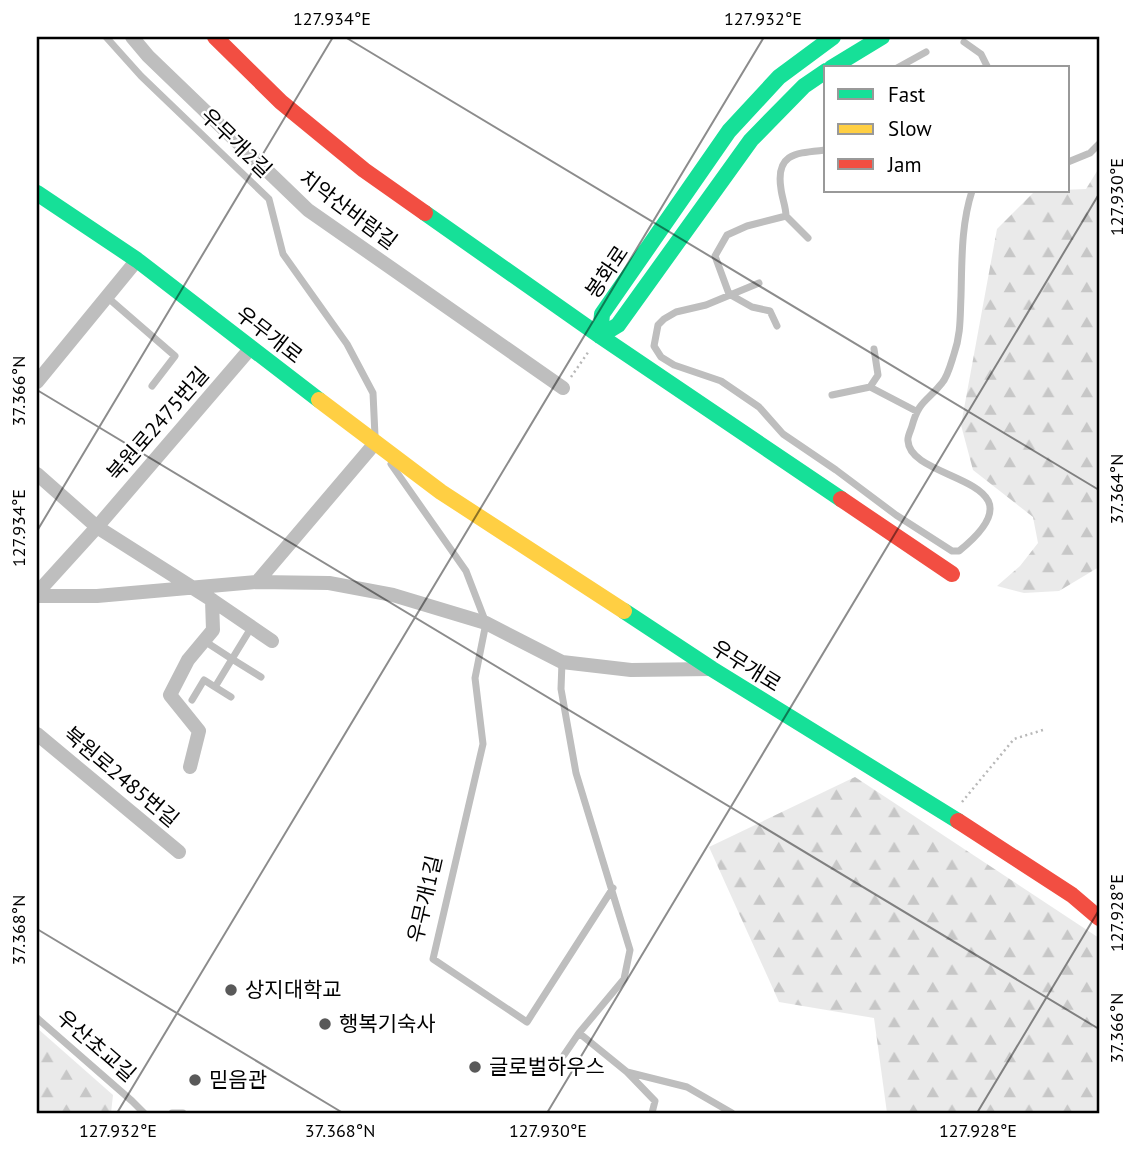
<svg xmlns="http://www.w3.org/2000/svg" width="1136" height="1150" font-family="'PT Sans','Noto Sans KR',sans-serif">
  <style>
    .forest { fill: url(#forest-firs) }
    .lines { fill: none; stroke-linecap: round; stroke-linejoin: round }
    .path { stroke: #b8b8b8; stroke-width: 2.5; stroke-dasharray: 2 3.5; stroke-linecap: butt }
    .lane { stroke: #bebebe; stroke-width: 7 }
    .street { stroke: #bebebe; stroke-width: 14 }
    .fast { stroke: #16e098; stroke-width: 16 }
    .slow { stroke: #ffcf43; stroke-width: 16 }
    .jam { stroke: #f24e42; stroke-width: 16 }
    .ticks { fill: none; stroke: #000; stroke-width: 2; stroke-opacity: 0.45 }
    .poi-dot { fill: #595959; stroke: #fff; stroke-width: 2.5 }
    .labels { text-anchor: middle; stroke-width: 5; stroke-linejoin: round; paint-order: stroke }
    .street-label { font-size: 21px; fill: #000; stroke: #fff }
    .poi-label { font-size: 21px; fill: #000; stroke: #fff; text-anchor: start }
    .neatline { fill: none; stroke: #000; stroke-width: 2.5 }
    .ticks-label { font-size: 18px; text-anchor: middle; fill: #000 }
  </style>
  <defs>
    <pattern id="forest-firs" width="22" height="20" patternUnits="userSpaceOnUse" patternTransform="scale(1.75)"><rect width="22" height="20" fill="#eaeaea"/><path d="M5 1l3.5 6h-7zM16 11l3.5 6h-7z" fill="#c7c7c7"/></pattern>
  </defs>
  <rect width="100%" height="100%" fill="#fff"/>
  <path class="forest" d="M 1099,168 L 1099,567 L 1059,591 L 1024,593 L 997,586 L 1020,566 L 1038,543 L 1033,517 L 973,470 L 961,425 L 997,229 L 1035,191 L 1086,189 Z
    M 855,777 L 1099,938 L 1099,1113 L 887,1113 L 874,1018 L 779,1002 L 709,847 Z
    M 37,1028 L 113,1095 L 111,1113 L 37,1113 Z"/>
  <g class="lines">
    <path class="path" d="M 571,377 L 589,351
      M 962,802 L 1014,739 L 1046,729"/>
    <path class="lane" d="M 106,37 L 141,76 L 269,199 L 283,254 L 347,344 L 373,393 L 375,436
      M 964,42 L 981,54 L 988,68
      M 897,68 L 926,52
      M 1068,162 L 1090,153 L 1099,144
      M 786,216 L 808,238
      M 759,283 L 706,305 L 676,312 L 664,319 L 658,325 L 654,346 L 661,357 L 674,365 L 721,381 L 759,407 L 783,434 L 836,470 L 896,515 L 952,551 L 959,551 C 1051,477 910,483 908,441 C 907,437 911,430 912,426 C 919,400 927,402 942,383 C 948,376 951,363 954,354 C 961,334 960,317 961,296 C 962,261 961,225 972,191
      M 107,297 L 175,356 L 152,386
      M 777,326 L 770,311 L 752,307 L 729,294 L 715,256 L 727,235 L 747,226 L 786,216 C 786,207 782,198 781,189 C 775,152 798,153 826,150
      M 870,387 L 878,375 L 874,349
      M 832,395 L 870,387 L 916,411
      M 391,464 L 466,571 L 486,623 L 475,678 L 483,744 L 433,959 L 527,1022 L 613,888
      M 251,628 L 232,659 L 261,677
      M 209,644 L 232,659 L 215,687 L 231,697
      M 562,662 L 561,689 L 576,773 L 630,950 L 624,979 L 579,1033 L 564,1055
      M 192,700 L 204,680 L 215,687
      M 37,1018 L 132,1101 L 144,1113
      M 579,1033 L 627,1072 L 687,1087 L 732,1113
      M 627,1072 L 655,1101 L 652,1113
      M 172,1113 L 183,1113"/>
    <path class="street" d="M 132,37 L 148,56 L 308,210 L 563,388
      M 37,382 L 137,260
      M 37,474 L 97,527 L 212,600 L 213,630 L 188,660 L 170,695 L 199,731 L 190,767
      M 257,582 L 376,442
      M 37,593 L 97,527 L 250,349
      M 37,596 L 97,596 L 257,582 L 329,583 L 393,595 L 486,623 L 562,662 L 631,670 L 712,669
      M 212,600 L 272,641
      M 37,734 L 179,852"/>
    <path class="fast" d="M 831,68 L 882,37
      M 37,193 L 137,260 L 319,400
      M 425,213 L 600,336 L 841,499
      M 600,336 L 602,314 L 729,131 L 779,77 L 833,37
      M 600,336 L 618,325 L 751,140 L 804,86 L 826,71
      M 624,611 L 712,669 L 958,821"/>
    <path class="slow" d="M 319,400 L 441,492 L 624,611"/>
    <path class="jam" d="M 215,37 L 281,102 L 364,170 L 425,213
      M 841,499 L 952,574
      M 958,821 L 1072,895 L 1099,918"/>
  </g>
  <path class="ticks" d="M 345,37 L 1099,490M 37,390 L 1099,1029M 37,531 L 333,37M 37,929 L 343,1113M 117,1113 L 764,37M 547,1113 L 1099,194M 977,1113 L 1099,910"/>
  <g class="poi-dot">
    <circle cx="231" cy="990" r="7"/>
    <circle cx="325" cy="1024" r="7"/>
    <circle cx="475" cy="1067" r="7"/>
    <circle cx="195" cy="1080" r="7"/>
  </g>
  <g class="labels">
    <g class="street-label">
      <text transform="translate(236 143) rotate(44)" y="7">우무개2길</text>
      <text transform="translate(348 210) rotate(37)" y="7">치악산바람길</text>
      <text transform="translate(607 272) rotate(-56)" y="7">봉화로</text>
      <text transform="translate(269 335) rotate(38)" y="7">우무개로</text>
      <text transform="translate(158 424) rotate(-49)" y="7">북원로2475번길</text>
      <text transform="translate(746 666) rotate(32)" y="7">우무개로</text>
      <text transform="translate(121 777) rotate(40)" y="7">북원로2485번길</text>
      <text transform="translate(425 899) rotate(-77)" y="7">우무개1길</text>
      <text transform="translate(96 1046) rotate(41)" y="7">우산초교길</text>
    </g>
    <g class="poi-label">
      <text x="245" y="997">상지대학교</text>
      <text x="339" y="1031">행복기숙사</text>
      <text x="489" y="1074">글로벌하우스</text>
      <text x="209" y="1087">믿음관</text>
    </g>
  </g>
  <rect width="1136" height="1150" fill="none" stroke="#ffffff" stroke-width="77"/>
  <rect x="824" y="66" width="245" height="126" fill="#ffffff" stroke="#999999" stroke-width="2"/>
  <rect x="838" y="89" width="35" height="10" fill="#16e098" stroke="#999999" stroke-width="2"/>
  <text x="888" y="102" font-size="21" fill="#000000">Fast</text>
  <rect x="838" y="124" width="35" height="10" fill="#ffcf43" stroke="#999999" stroke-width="2"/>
  <text x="888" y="136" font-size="21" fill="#000000">Slow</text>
  <rect x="838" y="159" width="35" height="10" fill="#f24e42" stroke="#999999" stroke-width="2"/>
  <text x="888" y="172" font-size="21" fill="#000000">Jam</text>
  <rect x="38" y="38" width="1060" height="1074" class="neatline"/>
  <g class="ticks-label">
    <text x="332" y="25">127.934°E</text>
    <text x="763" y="25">127.932°E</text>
    <text transform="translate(1117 197) rotate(-90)" y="6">127.930°E</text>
    <text transform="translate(19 391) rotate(-90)" y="6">37.366°N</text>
    <text transform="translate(1117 489) rotate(-90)" y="6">37.364°N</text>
    <text transform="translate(19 528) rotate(-90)" y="6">127.934°E</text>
    <text transform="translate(1117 913) rotate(-90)" y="6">127.928°E</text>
    <text transform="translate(19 930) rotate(-90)" y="6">37.368°N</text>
    <text transform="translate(1117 1028) rotate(-90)" y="6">37.366°N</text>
    <text x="118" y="1137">127.932°E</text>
    <text x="340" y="1137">37.368°N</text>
    <text x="548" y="1137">127.930°E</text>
    <text x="978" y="1137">127.928°E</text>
  </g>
</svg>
